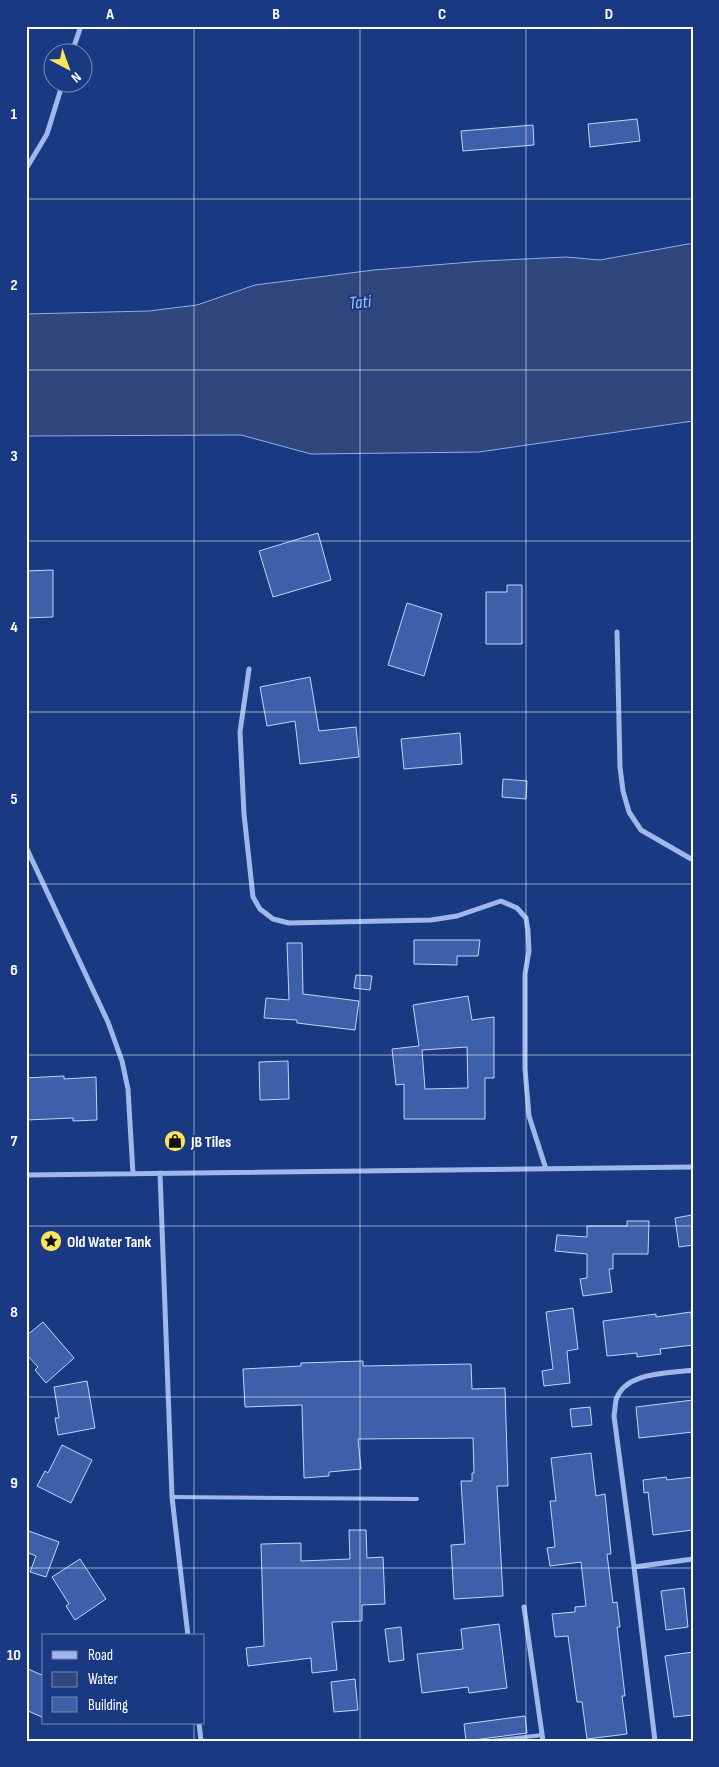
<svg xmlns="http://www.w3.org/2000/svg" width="719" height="1767" font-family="'Sofia Sans Condensed',sans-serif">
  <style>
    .water { fill: #30477e; stroke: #91afed }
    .building { fill: #3e60aa; stroke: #c3d4f8; fill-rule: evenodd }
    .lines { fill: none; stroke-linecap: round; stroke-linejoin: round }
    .lane { stroke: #9fb7eb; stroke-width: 4 }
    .street { stroke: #9fb7eb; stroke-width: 5 }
    .grid { fill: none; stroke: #fff; stroke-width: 1; stroke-opacity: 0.55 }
    .labels { text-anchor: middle; stroke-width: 4; stroke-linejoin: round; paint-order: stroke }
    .poi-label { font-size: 16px; font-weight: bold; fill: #fff; stroke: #1a3983; text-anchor: start }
    .water-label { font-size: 18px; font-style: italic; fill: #aac1f3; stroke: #1a3983 }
    .neatline { fill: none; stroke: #fff; stroke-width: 2 }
    .grid-label { font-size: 16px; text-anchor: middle; font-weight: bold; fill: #fff }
  </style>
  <rect width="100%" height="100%" fill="#1a3983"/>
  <path class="water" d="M 688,244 L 693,244 L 693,421 L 479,452 L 311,454 L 241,435 L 26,436 L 26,314 L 149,311 L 197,305 L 255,285 L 374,270 L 483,261 L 566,257 L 600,260 Z"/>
  <path class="building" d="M 637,119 L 640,141 L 590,147 L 588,124 Z
    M 533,125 L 534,145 L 463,151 L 461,131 Z
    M 318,533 L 331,580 L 273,597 L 259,551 Z
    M 53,570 L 53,617 L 26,618 L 26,571 Z
    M 507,585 L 522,585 L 522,644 L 486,644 L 486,592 L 507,592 Z
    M 407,603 L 442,614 L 424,676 L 388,665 Z
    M 310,677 L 319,731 L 356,727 L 359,757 L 300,764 L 295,721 L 267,726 L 260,687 Z
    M 460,733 L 462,764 L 404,769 L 401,739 Z
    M 503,779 L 527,781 L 526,799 L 502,797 Z
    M 414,940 L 480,940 L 478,956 L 457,956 L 457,965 L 414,964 Z
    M 287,943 L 302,943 L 303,994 L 359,1001 L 355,1030 L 297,1023 L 297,1020 L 264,1018 L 266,998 L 289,1000 Z
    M 356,975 L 372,976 L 370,990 L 354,988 Z
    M 468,996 L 472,1020 L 494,1017 L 494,1078 L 485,1078 L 485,1119 L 404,1119 L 404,1084 L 396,1085 L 392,1049 L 419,1046 L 413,1005 ZM 467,1047 L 468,1088 L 425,1089 L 422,1050 Z
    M 288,1061 L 289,1099 L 260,1100 L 259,1062 Z
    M 64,1076 L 64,1079 L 96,1077 L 97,1120 L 73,1121 L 73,1118 L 26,1120 L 26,1078 Z
    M 692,1215 L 693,1245 L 679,1247 L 675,1218 Z
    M 627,1221 L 649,1221 L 648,1254 L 613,1254 L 613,1269 L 609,1269 L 612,1292 L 583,1296 L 580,1279 L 587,1278 L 587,1254 L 555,1251 L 557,1235 L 587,1237 L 587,1226 L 627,1226 Z
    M 573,1308 L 578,1349 L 567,1351 L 570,1383 L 544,1386 L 542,1371 L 553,1369 L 546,1312 Z
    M 691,1312 L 693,1345 L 660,1349 L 661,1354 L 637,1357 L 637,1353 L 607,1356 L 603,1321 L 656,1314 L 656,1317 Z
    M 43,1322 L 74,1358 L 46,1383 L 35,1370 L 38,1367 L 26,1354 L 26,1336 Z
    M 363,1361 L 363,1366 L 471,1364 L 472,1389 L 505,1388 L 508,1486 L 497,1486 L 503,1596 L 454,1599 L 451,1545 L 465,1544 L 461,1481 L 472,1481 L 472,1473 L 474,1473 L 473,1438 L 358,1439 L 361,1469 L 329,1472 L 329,1476 L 304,1478 L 302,1405 L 245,1407 L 243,1369 L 301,1366 L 301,1363 Z
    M 87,1381 L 95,1428 L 58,1435 L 55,1418 L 59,1418 L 54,1387 Z
    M 693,1400 L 693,1432 L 639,1438 L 636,1407 Z
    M 590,1407 L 592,1425 L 572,1427 L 570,1409 Z
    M 62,1445 L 92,1460 L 71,1503 L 37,1486 L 45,1471 L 48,1473 Z
    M 591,1453 L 596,1496 L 605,1494 L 611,1554 L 607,1554 L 613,1603 L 617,1602 L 620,1627 L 617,1627 L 625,1696 L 622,1696 L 627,1734 L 587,1739 L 582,1702 L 577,1702 L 568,1636 L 555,1637 L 552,1614 L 575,1612 L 575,1607 L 586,1606 L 581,1562 L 550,1566 L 547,1548 L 555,1547 L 550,1501 L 556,1501 L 551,1458 Z
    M 666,1477 L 667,1480 L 693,1477 L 693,1530 L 653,1535 L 648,1492 L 644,1493 L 643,1480 Z
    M 26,1530 L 59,1542 L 46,1577 L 30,1572 L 36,1556 L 26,1552 Z
    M 349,1530 L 366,1530 L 367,1558 L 383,1557 L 385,1604 L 362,1605 L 362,1621 L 332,1622 L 337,1670 L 312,1673 L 311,1658 L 248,1666 L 246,1648 L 264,1646 L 261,1544 L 301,1543 L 301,1561 L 350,1559 Z
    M 80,1559 L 106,1599 L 75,1620 L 66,1606 L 69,1604 L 52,1577 Z
    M 684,1588 L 688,1627 L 666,1630 L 661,1591 Z
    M 499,1624 L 507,1688 L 469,1693 L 468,1687 L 422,1693 L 417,1654 L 463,1649 L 461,1629 Z
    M 401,1627 L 404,1660 L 389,1662 L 385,1629 Z
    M 693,1652 L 693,1715 L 674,1717 L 665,1656 Z
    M 26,1668 L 44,1676 L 44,1718 L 26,1710 Z
    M 355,1679 L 358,1710 L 334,1712 L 331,1682 Z
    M 525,1716 L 527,1733 L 466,1741 L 464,1724 Z"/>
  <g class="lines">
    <path class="lane" d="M 172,1497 L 417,1499
      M 492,1741 L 542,1735"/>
    <path class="street" d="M 72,52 L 81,26
      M 26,169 L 47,134 L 63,82
      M 617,632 L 620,767 L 623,791 L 629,812 L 641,830 L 693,860
      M 249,669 L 240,732 L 244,814 L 253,897 L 260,909 L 273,919 L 289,923 L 431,920 L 457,916 L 501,901 L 517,908 L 526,918 L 528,931 L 529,951 L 525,974 L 525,1069 L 529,1116 L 546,1169
      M 26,847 L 108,1022 L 122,1061 L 128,1089 L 133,1174
      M 160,1173 L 172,1497 L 188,1636
      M 26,1175 L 693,1167
      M 634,1567 L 693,1559
      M 524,1607 L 543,1741
      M 199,1723 L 201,1741
      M 655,1741 L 634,1567 L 614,1416 C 615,1411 615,1405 616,1400 C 625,1371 668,1374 693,1370"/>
  </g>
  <path class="grid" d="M 194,26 L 194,1636M 360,26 L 360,1741M 526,26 L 526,1741M 26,199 L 693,199M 26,370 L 693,370M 26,541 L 693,541M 26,712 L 693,712M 26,884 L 693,884M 26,1055 L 693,1055M 26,1226 L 693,1226M 26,1397 L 693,1397M 26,1568 L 693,1568M 194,1723 L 194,1741"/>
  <defs>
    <g id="shop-disc" transform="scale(1.125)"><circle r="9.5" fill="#fde55a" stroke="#1a3983"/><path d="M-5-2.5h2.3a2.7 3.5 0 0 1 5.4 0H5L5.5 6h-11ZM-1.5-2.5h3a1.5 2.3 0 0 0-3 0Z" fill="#111"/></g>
    <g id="sight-disc" transform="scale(1.125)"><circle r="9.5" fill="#fde55a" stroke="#1a3983"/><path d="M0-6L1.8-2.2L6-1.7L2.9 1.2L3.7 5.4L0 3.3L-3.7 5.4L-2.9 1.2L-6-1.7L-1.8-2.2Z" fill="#111"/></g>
  </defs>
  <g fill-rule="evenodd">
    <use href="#shop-disc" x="175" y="1141"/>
    <use href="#sight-disc" x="51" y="1241"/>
  </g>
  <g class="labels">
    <g class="poi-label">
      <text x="191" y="1147">JB Tiles</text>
      <text x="67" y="1247">Old Water Tank</text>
    </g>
    <g class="water-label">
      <text transform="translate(360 302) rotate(-5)" y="6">Tati</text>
    </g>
  </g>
  <rect width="719" height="1767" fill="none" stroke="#1a3983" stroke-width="55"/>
  <rect x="42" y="1634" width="162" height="90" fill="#1a3983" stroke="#7688b5"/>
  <rect x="52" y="1651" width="25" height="8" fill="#9fb7eb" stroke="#7688b5"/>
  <text x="88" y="1660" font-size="15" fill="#ffffff">Road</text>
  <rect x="52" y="1672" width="25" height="15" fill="#30477e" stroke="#7688b5"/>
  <text x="88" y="1684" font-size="15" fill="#ffffff">Water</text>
  <rect x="52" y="1697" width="25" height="15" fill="#3e60aa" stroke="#7688b5"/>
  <text x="88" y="1710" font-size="15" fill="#ffffff">Building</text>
  <g transform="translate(68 68) rotate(139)"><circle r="24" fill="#1a3983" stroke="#7688b5"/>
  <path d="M0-4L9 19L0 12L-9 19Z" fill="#fde55a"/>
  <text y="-8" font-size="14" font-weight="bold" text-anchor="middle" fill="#ffffff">N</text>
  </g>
  <rect x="28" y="28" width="664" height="1712" class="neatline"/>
  <g class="grid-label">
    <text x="110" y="19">A</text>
    <text x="276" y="19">B</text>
    <text x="442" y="19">C</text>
    <text x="609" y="19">D</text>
    <text x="14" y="119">1</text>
    <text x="14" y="290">2</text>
    <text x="14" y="461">3</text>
    <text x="14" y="632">4</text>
    <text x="14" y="804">5</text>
    <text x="14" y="975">6</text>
    <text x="14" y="1146">7</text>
    <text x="14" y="1317">8</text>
    <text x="14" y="1488">9</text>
    <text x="14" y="1660">10</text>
  </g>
</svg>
